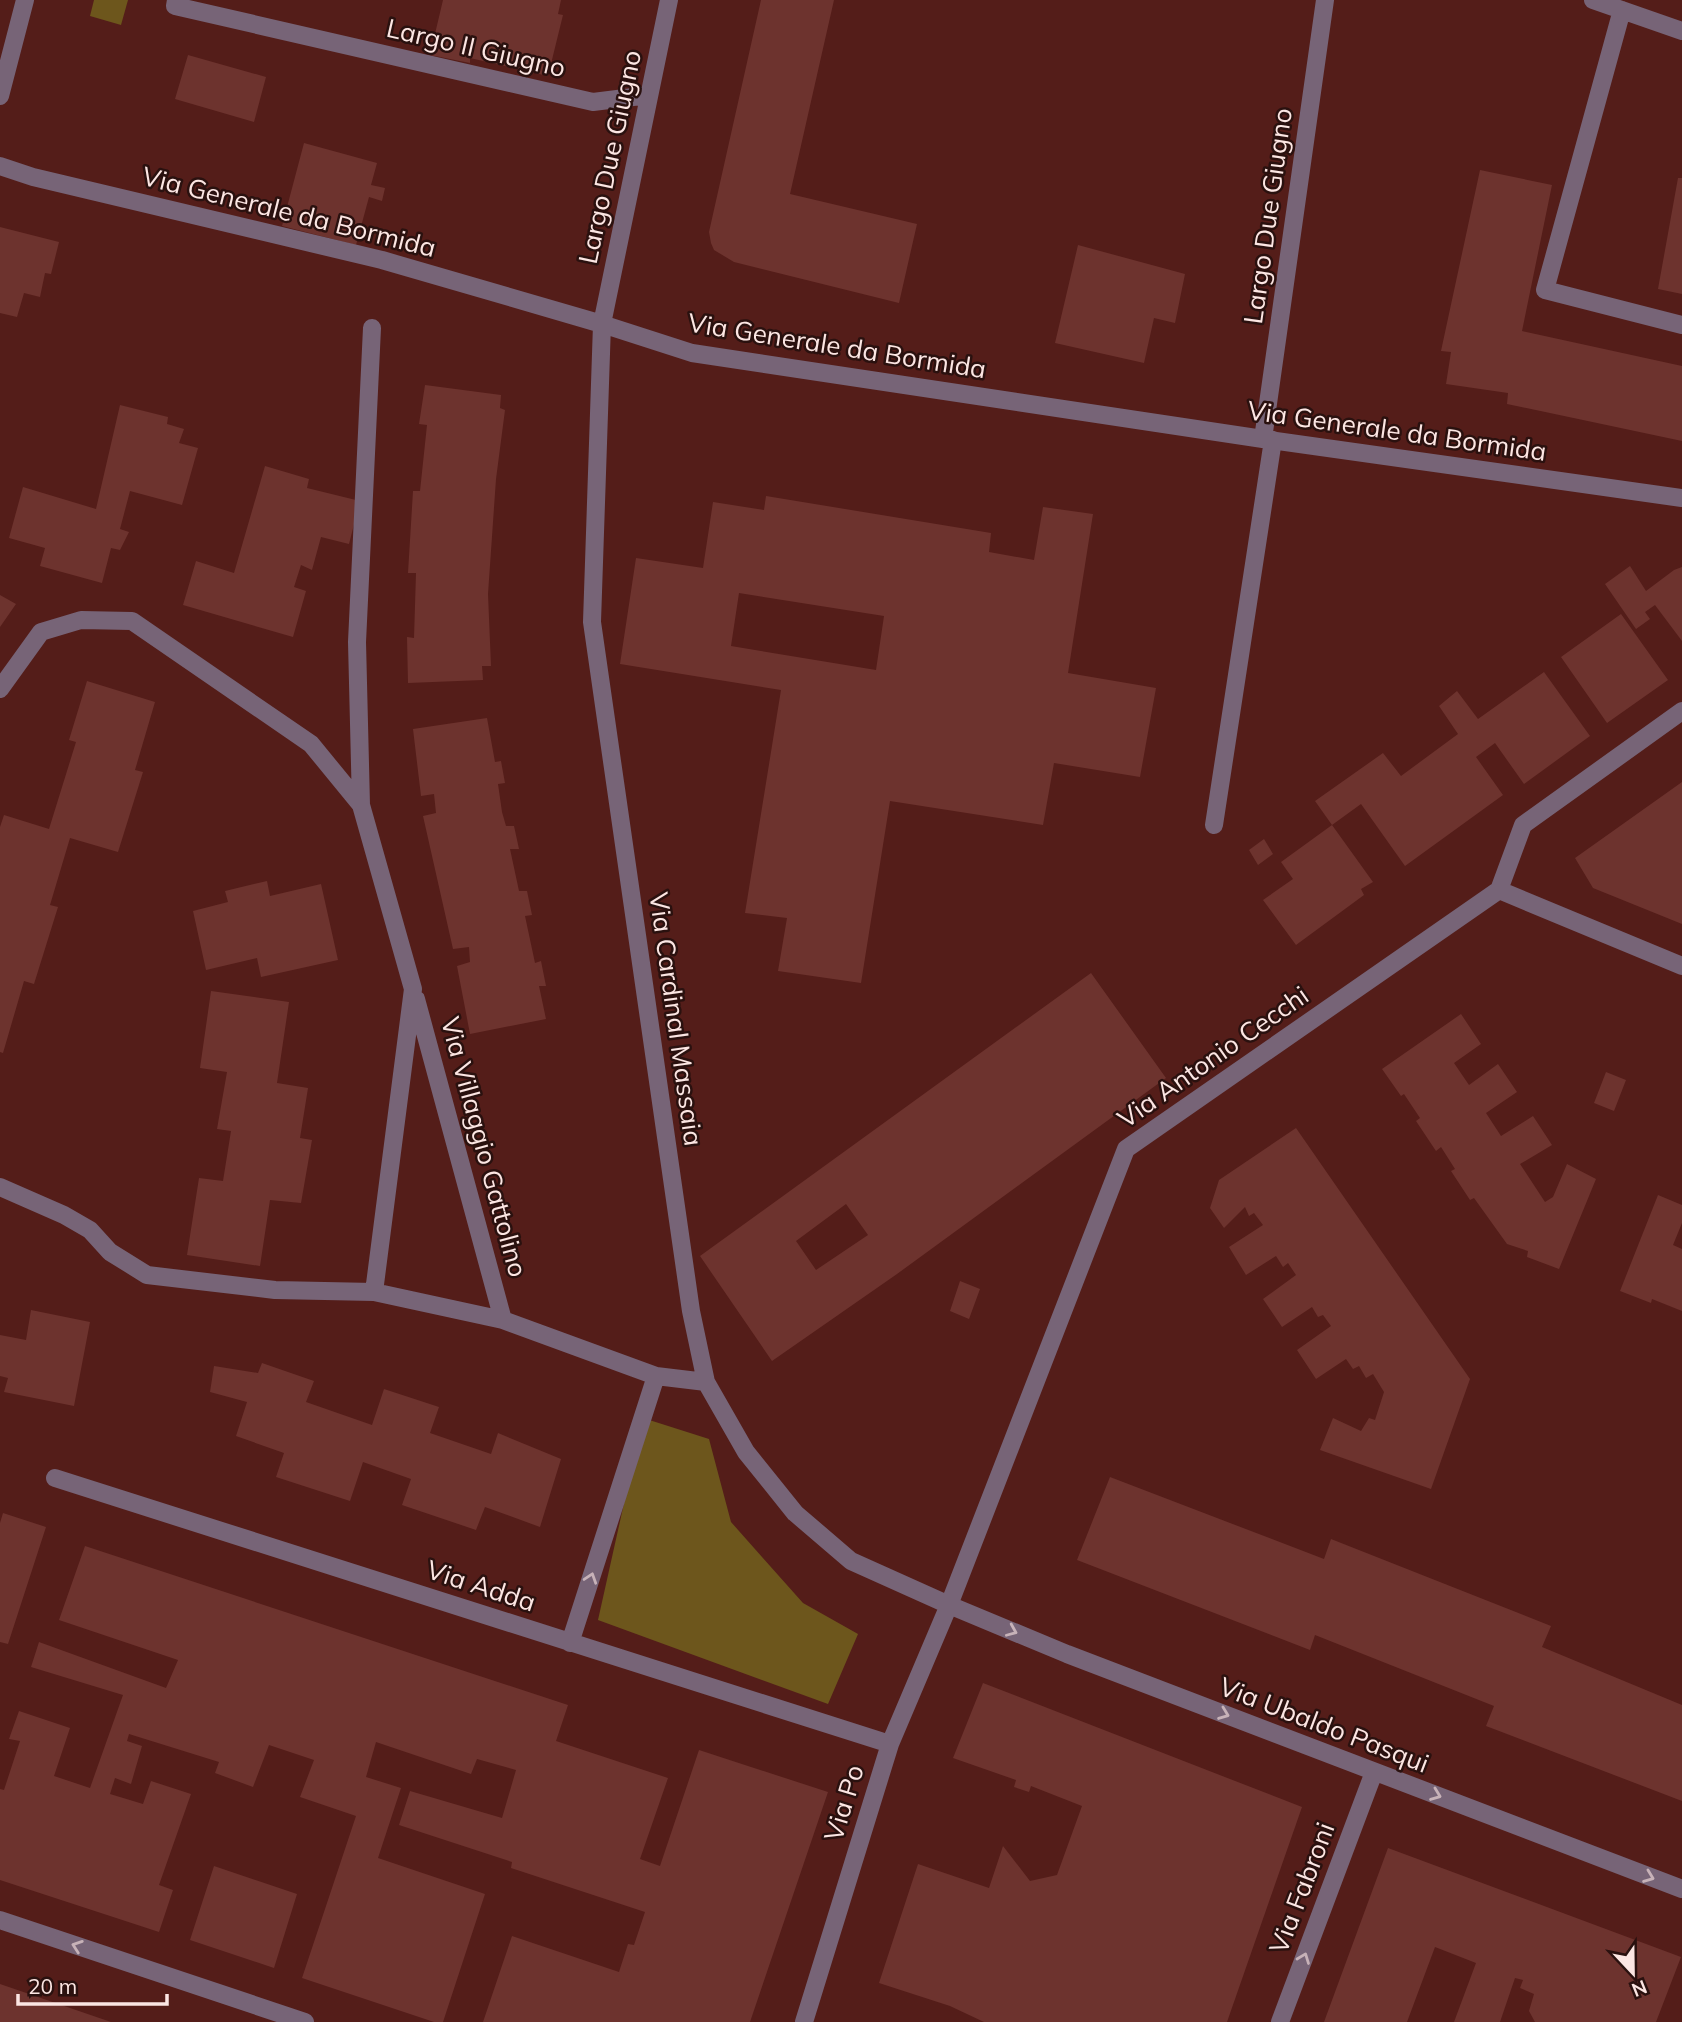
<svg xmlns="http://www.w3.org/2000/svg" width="1682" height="2022" font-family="Mulish,sans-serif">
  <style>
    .green { fill: #6d561c }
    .building { fill: #6d332e; fill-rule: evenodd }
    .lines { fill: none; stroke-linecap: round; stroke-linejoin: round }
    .minor { stroke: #776477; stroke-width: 18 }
    .oneway { stroke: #c7b2b8 }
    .labels { text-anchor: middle; stroke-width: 5; stroke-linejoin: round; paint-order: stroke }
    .street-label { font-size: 26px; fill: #fce6e3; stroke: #2a110f }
  </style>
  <rect width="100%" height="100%" fill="#541d19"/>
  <path class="green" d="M 94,0 L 128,0 L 121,25 L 90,16 Z
    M 643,1418 L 709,1439 L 731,1522 L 803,1603 L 858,1634 L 828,1704 L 598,1620 Z"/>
  <path class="building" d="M 443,0 L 561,0 L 558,14 L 563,15 L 548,76 L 470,58 L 470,63 L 430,55 Z
    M 761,0 L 834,0 L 790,194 L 917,224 L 899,303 L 734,262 L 714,250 L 711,243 L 709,232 Z
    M 188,55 L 266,77 L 254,122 L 175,99 Z
    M 304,143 L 377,163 L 371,185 L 385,188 L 382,201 L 369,197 L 356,245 L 282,226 Z
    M 1480,170 L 1552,185 L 1522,331 L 1682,366 L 1682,441 L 1507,404 L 1508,393 L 1446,384 L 1451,352 L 1441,351 Z
    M 1678,178 L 1682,178 L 1682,294 L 1658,289 Z
    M 0,227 L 59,242 L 51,274 L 45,273 L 40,297 L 24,293 L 17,317 L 0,313 Z
    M 1078,245 L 1185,274 L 1175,323 L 1154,318 L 1144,363 L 1055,343 Z
    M 425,385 L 501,395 L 500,408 L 505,410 L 496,479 L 488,594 L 491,666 L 482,666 L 483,680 L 408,683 L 407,637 L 414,638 L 416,573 L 408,573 L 413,491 L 420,491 L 427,425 L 419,424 Z
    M 120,405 L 168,417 L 167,424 L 184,429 L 179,443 L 198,448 L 182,505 L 130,491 L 120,529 L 129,532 L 120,550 L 111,548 L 102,583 L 40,566 L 45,548 L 9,538 L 23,487 L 96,509 Z
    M 265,466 L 309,479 L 307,488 L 360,501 L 349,544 L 321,537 L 312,570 L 301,565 L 294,587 L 306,591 L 293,637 L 183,605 L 196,561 L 234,573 Z
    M 766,496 L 991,533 L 989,552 L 1034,560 L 1043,507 L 1093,514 L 1068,673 L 1156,688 L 1140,777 L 1054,763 L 1043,825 L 890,801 L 861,983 L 778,971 L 787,918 L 745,913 L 781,690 L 620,664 L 636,558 L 703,568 L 713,502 L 764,510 ZM 739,593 L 884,616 L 876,670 L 731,646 Z
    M 1630,566 L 1646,591 L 1674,570 L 1682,567 L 1682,641 L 1655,605 L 1645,612 L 1650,619 L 1636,629 L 1605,584 Z
    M 0,595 L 16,604 L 0,627 Z
    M 1621,614 L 1668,680 L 1607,723 L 1561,657 Z
    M 1544,672 L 1590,736 L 1524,784 L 1495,743 L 1476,757 L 1503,795 L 1405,866 L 1361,804 L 1332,825 L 1373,882 L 1361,889 L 1364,895 L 1296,945 L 1263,900 L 1293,879 L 1281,862 L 1332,825 L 1315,801 L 1383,753 L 1401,776 L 1458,734 L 1439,706 L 1457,691 L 1478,719 Z
    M 87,681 L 155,702 L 135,770 L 143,772 L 118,852 L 70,838 L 50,905 L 58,907 L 34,984 L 24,981 L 3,1053 L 0,1052 L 0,827 L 4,815 L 49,829 L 76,742 L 69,740 Z
    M 487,718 L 495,762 L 501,761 L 505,783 L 498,784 L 502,812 L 506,826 L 514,826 L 519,849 L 510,849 L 519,891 L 527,891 L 532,915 L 525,916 L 535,963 L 541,961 L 546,986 L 539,986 L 546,1019 L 470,1034 L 457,966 L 470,962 L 469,947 L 453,949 L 423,816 L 436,813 L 434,794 L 421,796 L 413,729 Z
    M 1682,782 L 1682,924 L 1593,888 L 1575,858 Z
    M 1264,839 L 1273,854 L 1258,865 L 1249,850 Z
    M 267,881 L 270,896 L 321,884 L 338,960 L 261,977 L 257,958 L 206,970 L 193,911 L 228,902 L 225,891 Z
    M 1091,973 L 1166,1078 L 897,1274 L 772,1361 L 700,1256 ZM 846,1204 L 868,1235 L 816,1270 L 796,1241 Z
    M 211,991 L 289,1002 L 277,1083 L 308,1088 L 300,1138 L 312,1140 L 301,1203 L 270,1200 L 260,1266 L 187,1255 L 199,1178 L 223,1181 L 231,1131 L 217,1129 L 227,1072 L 200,1068 Z
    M 1461,1014 L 1481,1044 L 1454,1063 L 1469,1085 L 1498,1064 L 1517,1092 L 1486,1113 L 1501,1136 L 1533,1116 L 1552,1145 L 1520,1164 L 1545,1202 L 1553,1197 L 1567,1164 L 1596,1179 L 1559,1269 L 1527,1257 L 1528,1251 L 1507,1244 L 1474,1198 L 1470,1200 L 1451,1171 L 1455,1169 L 1441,1147 L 1436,1151 L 1416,1121 L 1420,1118 L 1404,1094 L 1401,1096 L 1382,1069 Z
    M 1606,1072 L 1626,1080 L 1614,1111 L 1594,1103 Z
    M 1296,1128 L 1470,1379 L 1431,1489 L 1320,1450 L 1333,1418 L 1361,1431 L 1369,1418 L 1375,1420 L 1384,1392 L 1373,1374 L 1366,1378 L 1359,1366 L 1353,1369 L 1346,1359 L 1316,1379 L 1297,1350 L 1331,1326 L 1323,1315 L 1318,1317 L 1312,1307 L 1282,1327 L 1263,1299 L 1296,1275 L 1288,1263 L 1283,1267 L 1276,1256 L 1246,1275 L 1229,1247 L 1263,1225 L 1254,1213 L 1249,1216 L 1245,1207 L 1224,1228 L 1210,1208 L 1219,1180 Z
    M 1658,1195 L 1682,1205 L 1682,1223 L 1673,1245 L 1682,1249 L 1682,1311 L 1652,1299 L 1651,1303 L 1620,1291 Z
    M 960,1281 L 980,1289 L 969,1319 L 950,1311 Z
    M 31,1310 L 90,1322 L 74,1406 L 4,1392 L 8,1378 L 0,1376 L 0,1335 L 26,1340 Z
    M 262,1363 L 314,1381 L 306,1402 L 372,1425 L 384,1389 L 439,1407 L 430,1433 L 491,1454 L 498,1433 L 561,1459 L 540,1527 L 485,1507 L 476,1530 L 402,1505 L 411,1479 L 363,1462 L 350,1501 L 276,1477 L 284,1453 L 236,1436 L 247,1402 L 210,1392 L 214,1366 L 258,1373 Z
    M 1110,1477 L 1324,1559 L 1331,1539 L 1551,1626 L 1542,1647 L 1682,1705 L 1682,1801 L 1486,1726 L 1494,1706 L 1315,1635 L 1310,1650 L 1077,1560 Z
    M 3,1513 L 46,1527 L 8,1644 L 0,1642 L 0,1523 Z
    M 85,1546 L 568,1705 L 556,1741 L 668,1778 L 640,1859 L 660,1866 L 699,1750 L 828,1792 L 750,2022 L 483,2022 L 512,1936 L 619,1972 L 628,1944 L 634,1945 L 645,1912 L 511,1868 L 512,1862 L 399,1825 L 410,1791 L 502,1818 L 516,1770 L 477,1759 L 471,1774 L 376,1742 L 366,1777 L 401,1788 L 378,1858 L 485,1894 L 443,2022 L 434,2022 L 302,1978 L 356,1816 L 300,1797 L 314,1760 L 269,1745 L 253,1787 L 215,1773 L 219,1762 L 129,1734 L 127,1741 L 142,1746 L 131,1784 L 115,1778 L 110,1794 L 143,1804 L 151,1781 L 191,1794 L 159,1885 L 173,1890 L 159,1932 L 0,1880 L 0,1789 L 4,1790 L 20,1741 L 9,1739 L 19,1711 L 70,1728 L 54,1776 L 90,1788 L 123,1695 L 31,1667 L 39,1642 L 166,1688 L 178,1660 L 59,1620 Z
    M 983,1683 L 1302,1807 L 1227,2022 L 984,2022 L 950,2006 L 879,1983 L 918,1864 L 989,1888 L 1003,1846 L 1030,1881 L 1057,1875 L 1082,1806 L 1031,1786 L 1029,1792 L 1014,1787 L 1016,1780 L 953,1758 Z
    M 1388,1848 L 1681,1957 L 1656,2022 L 1535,2022 L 1529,2011 L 1534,1994 L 1520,1988 L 1523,1980 L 1515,1978 L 1500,2022 L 1454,2022 L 1476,1963 L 1435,1947 L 1407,2022 L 1324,2022 Z
    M 214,1866 L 297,1894 L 274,1968 L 190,1940 Z
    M 0,1984 L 111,2022 L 0,2022 Z"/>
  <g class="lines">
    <path class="minor" d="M 176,0 L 175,6 L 593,102 L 649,95
      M 669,0 L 602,324 L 592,622 L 691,1311 L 706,1382 L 746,1452 L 795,1513 L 851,1561 L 949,1605 L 1067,1654 L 1682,1889
      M 1593,0 L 1682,31
      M 1622,10 L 1545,290 L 1682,325
      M 0,96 L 25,0
      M 0,166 L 33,177 L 382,260 L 602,324 L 692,353 L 1263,439 L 1682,498
      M 1263,439 L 1325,0
      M 0,689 L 41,632 L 81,620 L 132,621 L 311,744 L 361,805 L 413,989 L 374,1292
      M 361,805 L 357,642 L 372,328
      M 1214,825 L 1273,440
      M 1499,890 L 1523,825 L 1682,711
      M 416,999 L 503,1320
      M 0,1187 L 64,1215 L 90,1230 L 110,1252 L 147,1275 L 275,1290 L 374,1292 L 503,1320 L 656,1376 L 706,1382
      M 55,1478 L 890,1744
      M 570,1643 L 656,1376
      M 0,1920 L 305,2022
      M 804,2022 L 890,1744 L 949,1605 L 1126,1149 L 1499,890 L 1682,966
      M 1280,2022 L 1374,1772"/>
  </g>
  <defs><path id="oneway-chevron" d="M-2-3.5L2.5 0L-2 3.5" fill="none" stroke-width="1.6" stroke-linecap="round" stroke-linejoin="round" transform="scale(1.75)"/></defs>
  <g class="oneway">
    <use href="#oneway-chevron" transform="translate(591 1578) rotate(-72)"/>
    <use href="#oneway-chevron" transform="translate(1012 1631) rotate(23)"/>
    <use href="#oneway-chevron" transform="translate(1224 1714) rotate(21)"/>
    <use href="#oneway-chevron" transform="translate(1436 1795) rotate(21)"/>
    <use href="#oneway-chevron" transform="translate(1649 1877) rotate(21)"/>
    <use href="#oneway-chevron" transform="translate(77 1946) rotate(-161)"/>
    <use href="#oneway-chevron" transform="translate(1304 1958) rotate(-69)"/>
  </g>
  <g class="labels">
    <g class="street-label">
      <text transform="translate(476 48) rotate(13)" y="9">Largo II Giugno</text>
      <text transform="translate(610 157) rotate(-78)" y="9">Largo Due Giugno</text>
      <text transform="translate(289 212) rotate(14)" y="9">Via Generale da Bormida</text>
      <text transform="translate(1268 216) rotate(-82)" y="9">Largo Due Giugno</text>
      <text transform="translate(837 346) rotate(9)" y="9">Via Generale da Bormida</text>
      <text transform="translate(1397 431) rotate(8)" y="9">Via Generale da Bormida</text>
      <text transform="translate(676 1019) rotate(82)" y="9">Via Cardinal Massaia</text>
      <text transform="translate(1213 1057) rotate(-35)" y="9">Via Antonio Cecchi</text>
      <text transform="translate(484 1147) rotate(75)" y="9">Via Villaggio Gattolino</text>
      <text transform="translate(481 1586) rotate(18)" y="9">Via Adda</text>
      <text transform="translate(1324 1725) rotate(21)" y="9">Via Ubaldo Pasqui</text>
      <text transform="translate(844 1803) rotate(-73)" y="9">Via Po</text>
      <text transform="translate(1302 1888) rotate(-69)" y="9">Via Fabroni</text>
    </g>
  </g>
  <g transform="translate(1633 1973) rotate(158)" stroke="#2a110f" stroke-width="5" paint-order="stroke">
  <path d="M0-5L12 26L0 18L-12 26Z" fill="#fce6e3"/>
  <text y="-10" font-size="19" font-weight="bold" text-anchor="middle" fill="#fce6e3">N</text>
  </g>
  <path d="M18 1994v10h149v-10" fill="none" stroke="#fce6e3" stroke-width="3.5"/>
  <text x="28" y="1994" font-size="21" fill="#fce6e3" stroke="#2a110f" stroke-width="5" paint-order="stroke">20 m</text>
</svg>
